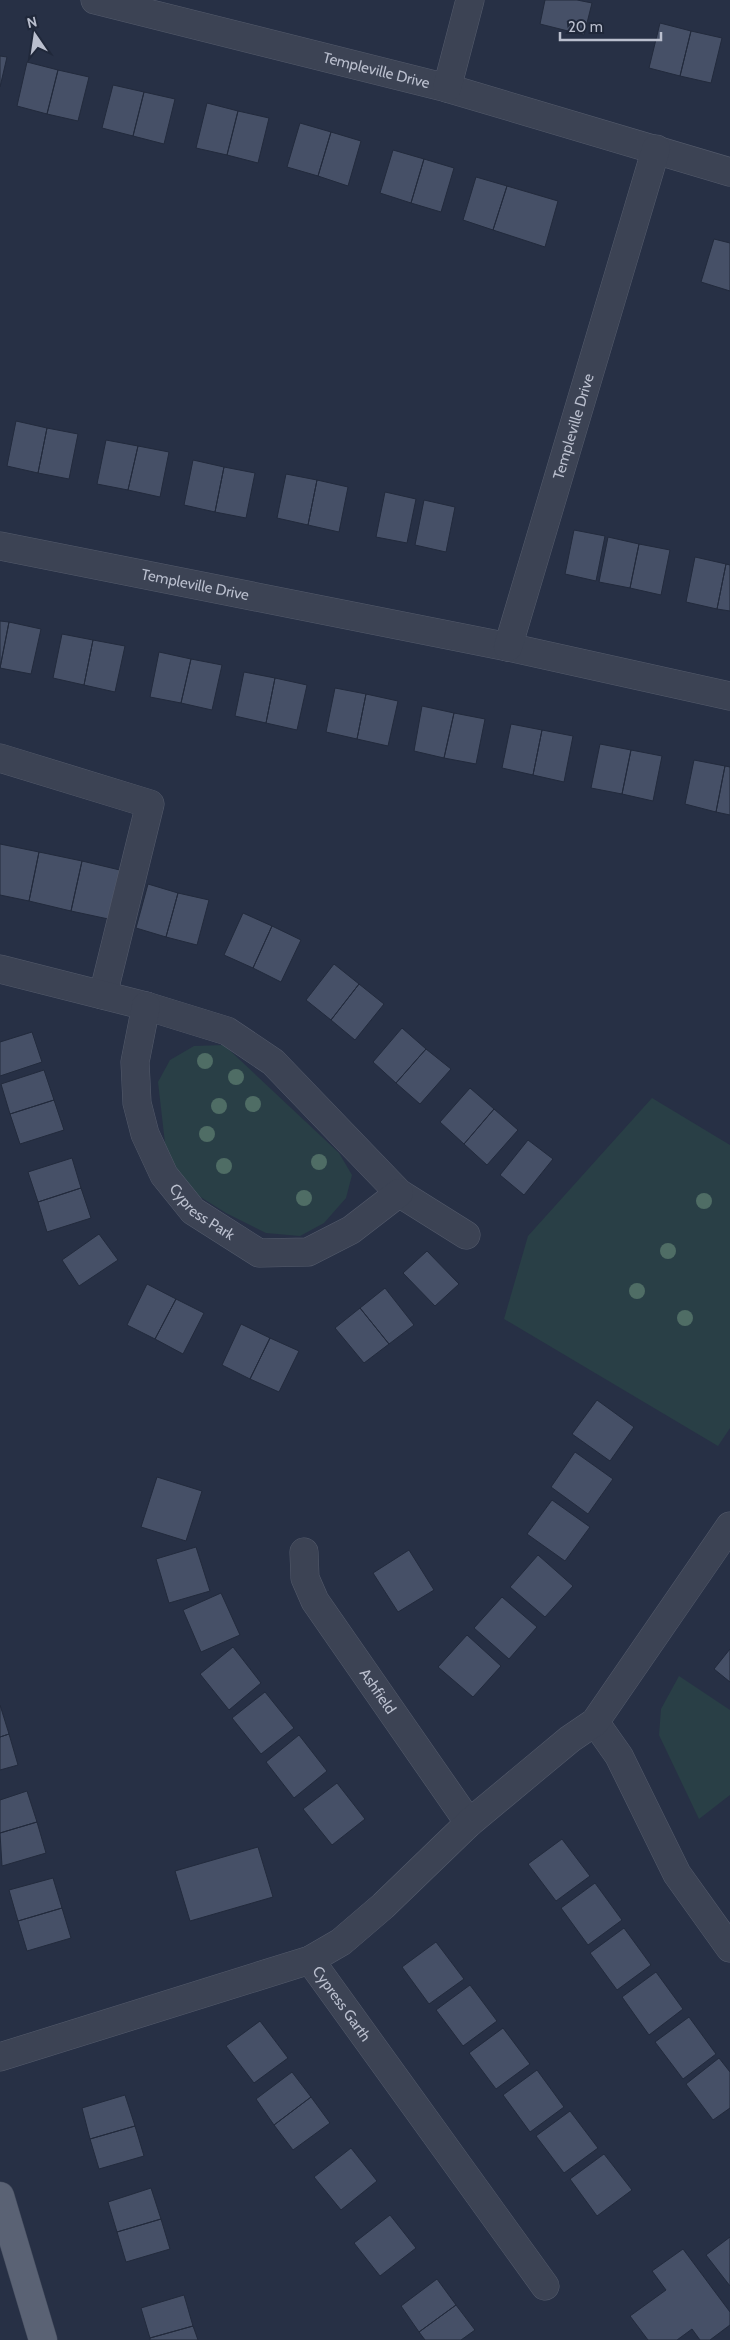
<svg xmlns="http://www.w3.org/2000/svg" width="730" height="2340" font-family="Cabin,sans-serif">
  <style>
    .green { fill: #293f46 }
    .building { fill: #465067; stroke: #222a3c }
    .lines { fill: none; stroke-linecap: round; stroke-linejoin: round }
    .minor-casing { stroke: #545b6c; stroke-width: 29 }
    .major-casing { stroke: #454c5e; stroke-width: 29 }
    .minor { stroke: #3c4354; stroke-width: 28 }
    .major { stroke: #5a6274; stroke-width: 28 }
    .tree { fill: #4f6d65 }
    .labels { text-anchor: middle; stroke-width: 4.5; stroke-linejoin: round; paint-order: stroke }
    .street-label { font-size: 15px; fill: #babfce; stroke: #20283a }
  </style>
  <rect width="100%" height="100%" fill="#273045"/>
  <path class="green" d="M 224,1045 L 339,1153 L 352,1175 L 346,1198 L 324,1223 L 300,1236 L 266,1233 L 226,1213 L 191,1191 L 176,1172 L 165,1143 L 158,1082 L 170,1060 L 194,1046 Z
    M 652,1098 L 730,1145 L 730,1428 L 718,1446 L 504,1319 L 528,1236 Z
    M 679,1676 L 730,1710 L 730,1795 L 699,1819 L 659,1735 L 661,1709 Z"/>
  <path class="building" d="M 545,0 L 577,0 L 592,3 L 584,35 L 540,24 Z
    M 660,23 L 691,31 L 680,76 L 649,68 Z
    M 691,31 L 722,38 L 711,83 L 680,76 Z
    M 0,56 L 7,57 L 0,87 Z
    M 27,62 L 58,70 L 47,114 L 17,106 Z
    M 58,70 L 89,77 L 78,121 L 47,114 Z
    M 113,85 L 144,92 L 133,136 L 102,128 Z
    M 144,92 L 175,99 L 164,144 L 133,136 Z
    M 207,103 L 238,111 L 227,155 L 196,148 Z
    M 238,111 L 269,118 L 258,163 L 227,155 Z
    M 300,123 L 331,132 L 318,176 L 287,167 Z
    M 331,132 L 361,141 L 348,186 L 318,176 Z
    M 393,150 L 424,159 L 411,203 L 380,193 Z
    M 424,159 L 454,168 L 441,212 L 411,203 Z
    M 476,177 L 507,186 L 493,230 L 463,220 Z
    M 507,186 L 558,201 L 545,247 L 493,230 Z
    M 714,239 L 730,243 L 730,291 L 701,282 Z
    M 16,421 L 47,428 L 38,473 L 7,466 Z
    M 47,428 L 78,434 L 69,479 L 38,473 Z
    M 106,440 L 138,446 L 128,490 L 97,484 Z
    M 138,446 L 169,452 L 160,497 L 128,490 Z
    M 193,460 L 224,467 L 215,512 L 184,505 Z
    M 224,467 L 255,473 L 246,518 L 215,512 Z
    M 286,474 L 317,480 L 308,525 L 277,518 Z
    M 317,480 L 348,487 L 339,532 L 308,525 Z
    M 385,492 L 416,499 L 407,543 L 376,537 Z
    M 424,500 L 455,507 L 446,552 L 415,545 Z
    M 574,530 L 605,536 L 596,581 L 565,574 Z
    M 608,537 L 639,544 L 630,588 L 599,582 Z
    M 639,544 L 670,550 L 661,595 L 630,588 Z
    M 695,557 L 726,564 L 717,609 L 686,602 Z
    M 726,564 L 730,565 L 730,611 L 717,609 Z
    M 0,621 L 9,622 L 0,668 Z
    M 9,622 L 41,629 L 31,674 L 0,668 Z
    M 62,634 L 93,640 L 84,685 L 53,678 Z
    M 93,640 L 125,646 L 115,692 L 84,685 Z
    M 159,652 L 191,659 L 181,703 L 150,697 Z
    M 191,659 L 222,665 L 212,710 L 181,703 Z
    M 244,672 L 275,678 L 266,723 L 235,716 Z
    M 275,678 L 307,685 L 297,730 L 266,723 Z
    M 335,688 L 366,694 L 357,739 L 326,732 Z
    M 366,694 L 398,701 L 388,746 L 357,739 Z
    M 422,706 L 454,713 L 444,758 L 414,751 Z
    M 454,713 L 485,719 L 476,764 L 444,758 Z
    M 511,724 L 542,730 L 533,775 L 502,768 Z
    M 542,730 L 573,736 L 564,782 L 533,775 Z
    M 600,744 L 631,750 L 622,794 L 591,788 Z
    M 631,750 L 662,756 L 653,801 L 622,794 Z
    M 694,760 L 725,766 L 716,812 L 685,804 Z
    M 725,766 L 730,767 L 730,815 L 716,812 Z
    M 0,844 L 39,852 L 29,901 L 0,895 Z
    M 39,852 L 82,861 L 71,911 L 29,901 Z
    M 82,861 L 124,871 L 113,920 L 71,911 Z
    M 148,884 L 178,893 L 166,937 L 136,928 Z
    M 178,893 L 209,900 L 197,945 L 166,937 Z
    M 243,913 L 272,926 L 253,968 L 224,955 Z
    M 272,926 L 301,940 L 281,982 L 253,968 Z
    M 334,964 L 359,984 L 331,1020 L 306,1000 Z
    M 359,984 L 384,1004 L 355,1040 L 331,1020 Z
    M 402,1028 L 426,1049 L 396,1083 L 373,1062 Z
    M 32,1032 L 42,1062 L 0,1076 L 0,1042 Z
    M 426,1049 L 451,1069 L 420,1104 L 396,1083 Z
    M 44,1070 L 54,1100 L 10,1114 L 1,1084 Z
    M 470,1088 L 494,1109 L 464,1144 L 440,1122 Z
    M 54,1100 L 64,1130 L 20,1144 L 10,1114 Z
    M 494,1109 L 518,1130 L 487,1165 L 464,1144 Z
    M 528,1140 L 553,1159 L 524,1195 L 500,1175 Z
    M 72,1158 L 81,1188 L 38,1202 L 28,1172 Z
    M 81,1188 L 91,1218 L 47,1232 L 38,1202 Z
    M 99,1234 L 118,1260 L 79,1286 L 62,1260 Z
    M 427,1251 L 459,1284 L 435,1306 L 403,1273 Z
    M 147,1284 L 176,1299 L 155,1339 L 127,1325 Z
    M 385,1288 L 414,1325 L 389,1344 L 360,1308 Z
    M 176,1299 L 204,1313 L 183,1354 L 155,1339 Z
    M 360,1308 L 389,1344 L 364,1363 L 335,1328 Z
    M 241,1324 L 270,1338 L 250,1379 L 222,1365 Z
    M 270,1338 L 299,1351 L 279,1392 L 250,1379 Z
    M 597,1400 L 634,1427 L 610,1461 L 572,1434 Z
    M 575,1452 L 613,1479 L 588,1514 L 551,1487 Z
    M 157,1477 L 202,1491 L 186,1541 L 141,1527 Z
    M 552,1500 L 590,1527 L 565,1561 L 527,1534 Z
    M 196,1547 L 210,1591 L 169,1603 L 156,1559 Z
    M 409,1550 L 434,1590 L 398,1612 L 373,1573 Z
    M 538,1555 L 573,1586 L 545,1617 L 510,1587 Z
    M 221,1593 L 240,1635 L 201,1652 L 183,1610 Z
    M 502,1597 L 537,1627 L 509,1659 L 474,1628 Z
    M 467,1635 L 501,1666 L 473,1697 L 438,1667 Z
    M 233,1647 L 261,1683 L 229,1710 L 200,1674 Z
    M 730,1649 L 730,1682 L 714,1669 Z
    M 265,1692 L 294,1728 L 261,1754 L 232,1718 Z
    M 0,1705 L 9,1734 L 0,1737 Z
    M 9,1734 L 18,1765 L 0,1770 L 0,1737 Z
    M 299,1735 L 327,1771 L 294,1798 L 266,1762 Z
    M 337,1783 L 365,1819 L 332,1845 L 303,1809 Z
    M 27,1791 L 37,1822 L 0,1833 L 0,1800 Z
    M 37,1822 L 46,1853 L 2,1866 L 0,1833 Z
    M 562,1839 L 590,1876 L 556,1901 L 528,1864 Z
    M 258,1847 L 273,1897 L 190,1921 L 175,1871 Z
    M 53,1878 L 62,1908 L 18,1921 L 9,1890 Z
    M 595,1883 L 622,1920 L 588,1945 L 561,1908 Z
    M 62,1908 L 71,1938 L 27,1951 L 18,1921 Z
    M 624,1928 L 651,1965 L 617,1990 L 590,1953 Z
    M 436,1942 L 464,1979 L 429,2004 L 402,1967 Z
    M 656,1972 L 683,2009 L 649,2035 L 622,1997 Z
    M 470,1985 L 497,2021 L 463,2046 L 436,2010 Z
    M 689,2017 L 716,2054 L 683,2079 L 655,2042 Z
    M 260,2021 L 288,2058 L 254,2083 L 226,2046 Z
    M 503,2028 L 530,2064 L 496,2089 L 469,2053 Z
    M 719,2058 L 730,2072 L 730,2108 L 713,2120 L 686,2084 Z
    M 537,2070 L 564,2107 L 530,2132 L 503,2095 Z
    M 292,2072 L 311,2097 L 274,2125 L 256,2099 Z
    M 125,2095 L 135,2126 L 90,2139 L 82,2108 Z
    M 311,2097 L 330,2123 L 293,2150 L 274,2125 Z
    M 570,2111 L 598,2148 L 564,2173 L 536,2136 Z
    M 135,2126 L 144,2156 L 99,2169 L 90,2139 Z
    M 351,2148 L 377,2181 L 341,2210 L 314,2177 Z
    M 604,2154 L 632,2190 L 597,2216 L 570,2179 Z
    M 151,2188 L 161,2219 L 117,2232 L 108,2202 Z
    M 390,2215 L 416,2248 L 380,2276 L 354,2243 Z
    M 161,2219 L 170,2249 L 126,2262 L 117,2232 Z
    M 730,2237 L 730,2286 L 706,2255 Z
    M 683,2249 L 730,2312 L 730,2325 L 710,2340 L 700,2340 L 692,2329 L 677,2340 L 648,2340 L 630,2316 L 666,2290 L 652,2271 Z
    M 437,2279 L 456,2305 L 419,2332 L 401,2306 Z
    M 184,2295 L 193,2326 L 150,2338 L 141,2308 Z
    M 456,2305 L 475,2330 L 461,2340 L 425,2340 L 419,2332 Z
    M 193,2326 L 198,2340 L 150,2340 L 150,2338 Z"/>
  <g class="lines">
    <g class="minor-casing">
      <g id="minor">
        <path id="s1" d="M 95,0 L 447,88 L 730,172"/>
        <path d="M 447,88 L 470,0"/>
        <path id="s2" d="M 0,546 L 508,647 L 730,696"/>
        <path id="s3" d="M 508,647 L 656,149"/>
        <path d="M 0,758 L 150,804 L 103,995"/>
        <path d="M 0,969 L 146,1006 L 227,1031 L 273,1062 L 399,1193 L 466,1235"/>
        <path id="s4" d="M 146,1006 L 135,1062 L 137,1103 L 145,1134 L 164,1175 L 193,1211 L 259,1253 L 308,1252 L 351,1230 L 399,1193"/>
        <path id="s5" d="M 304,1552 L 305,1578 L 315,1601 L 469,1823"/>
        <path d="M 595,1722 L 619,1756 L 677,1874 L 730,1948"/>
        <path id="s6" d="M 310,1960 L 545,2286"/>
        <path d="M 0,2057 L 310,1960 L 341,1942 L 383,1906 L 469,1823 L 570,1739 L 595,1722 L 730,1526"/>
      </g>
    </g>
    <g class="major-casing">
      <path id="major" d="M 0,2196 L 43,2340"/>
    </g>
    <use href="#minor" class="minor"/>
    <use href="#major" class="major"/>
  </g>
  <g class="tree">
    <circle cx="205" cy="1061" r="8"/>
    <circle cx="236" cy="1077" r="8"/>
    <circle cx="253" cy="1104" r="8"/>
    <circle cx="219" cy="1106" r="8"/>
    <circle cx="207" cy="1134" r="8"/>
    <circle cx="319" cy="1162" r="8"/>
    <circle cx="224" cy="1166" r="8"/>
    <circle cx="304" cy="1198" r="8"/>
    <circle cx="704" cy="1201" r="8"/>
    <circle cx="668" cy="1251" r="8"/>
    <circle cx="637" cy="1291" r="8"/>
    <circle cx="685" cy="1318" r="8"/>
  </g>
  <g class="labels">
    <g class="street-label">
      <text dy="5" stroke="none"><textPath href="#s1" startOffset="290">Templeville Drive</textPath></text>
      <text dy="5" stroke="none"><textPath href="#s3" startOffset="230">Templeville Drive</textPath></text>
      <text dy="5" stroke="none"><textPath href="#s2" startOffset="199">Templeville Drive</textPath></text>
      <text dy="5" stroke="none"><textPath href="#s4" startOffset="229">Cypress Park</textPath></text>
      <text dy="5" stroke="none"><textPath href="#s5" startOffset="161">Ashfield</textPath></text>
      <text dy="5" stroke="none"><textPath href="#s6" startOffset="54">Cypress Garth</textPath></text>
    </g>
  </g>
  <g transform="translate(35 35) rotate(347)" stroke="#20283a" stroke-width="4" paint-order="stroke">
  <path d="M0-4L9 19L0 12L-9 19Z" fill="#babfce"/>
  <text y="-8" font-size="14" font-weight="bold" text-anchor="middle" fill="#babfce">N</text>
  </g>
  <path d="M560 32v8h101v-8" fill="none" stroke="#babfce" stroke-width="2.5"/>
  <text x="568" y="32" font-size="15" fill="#babfce" stroke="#20283a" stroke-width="4" paint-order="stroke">20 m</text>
</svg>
